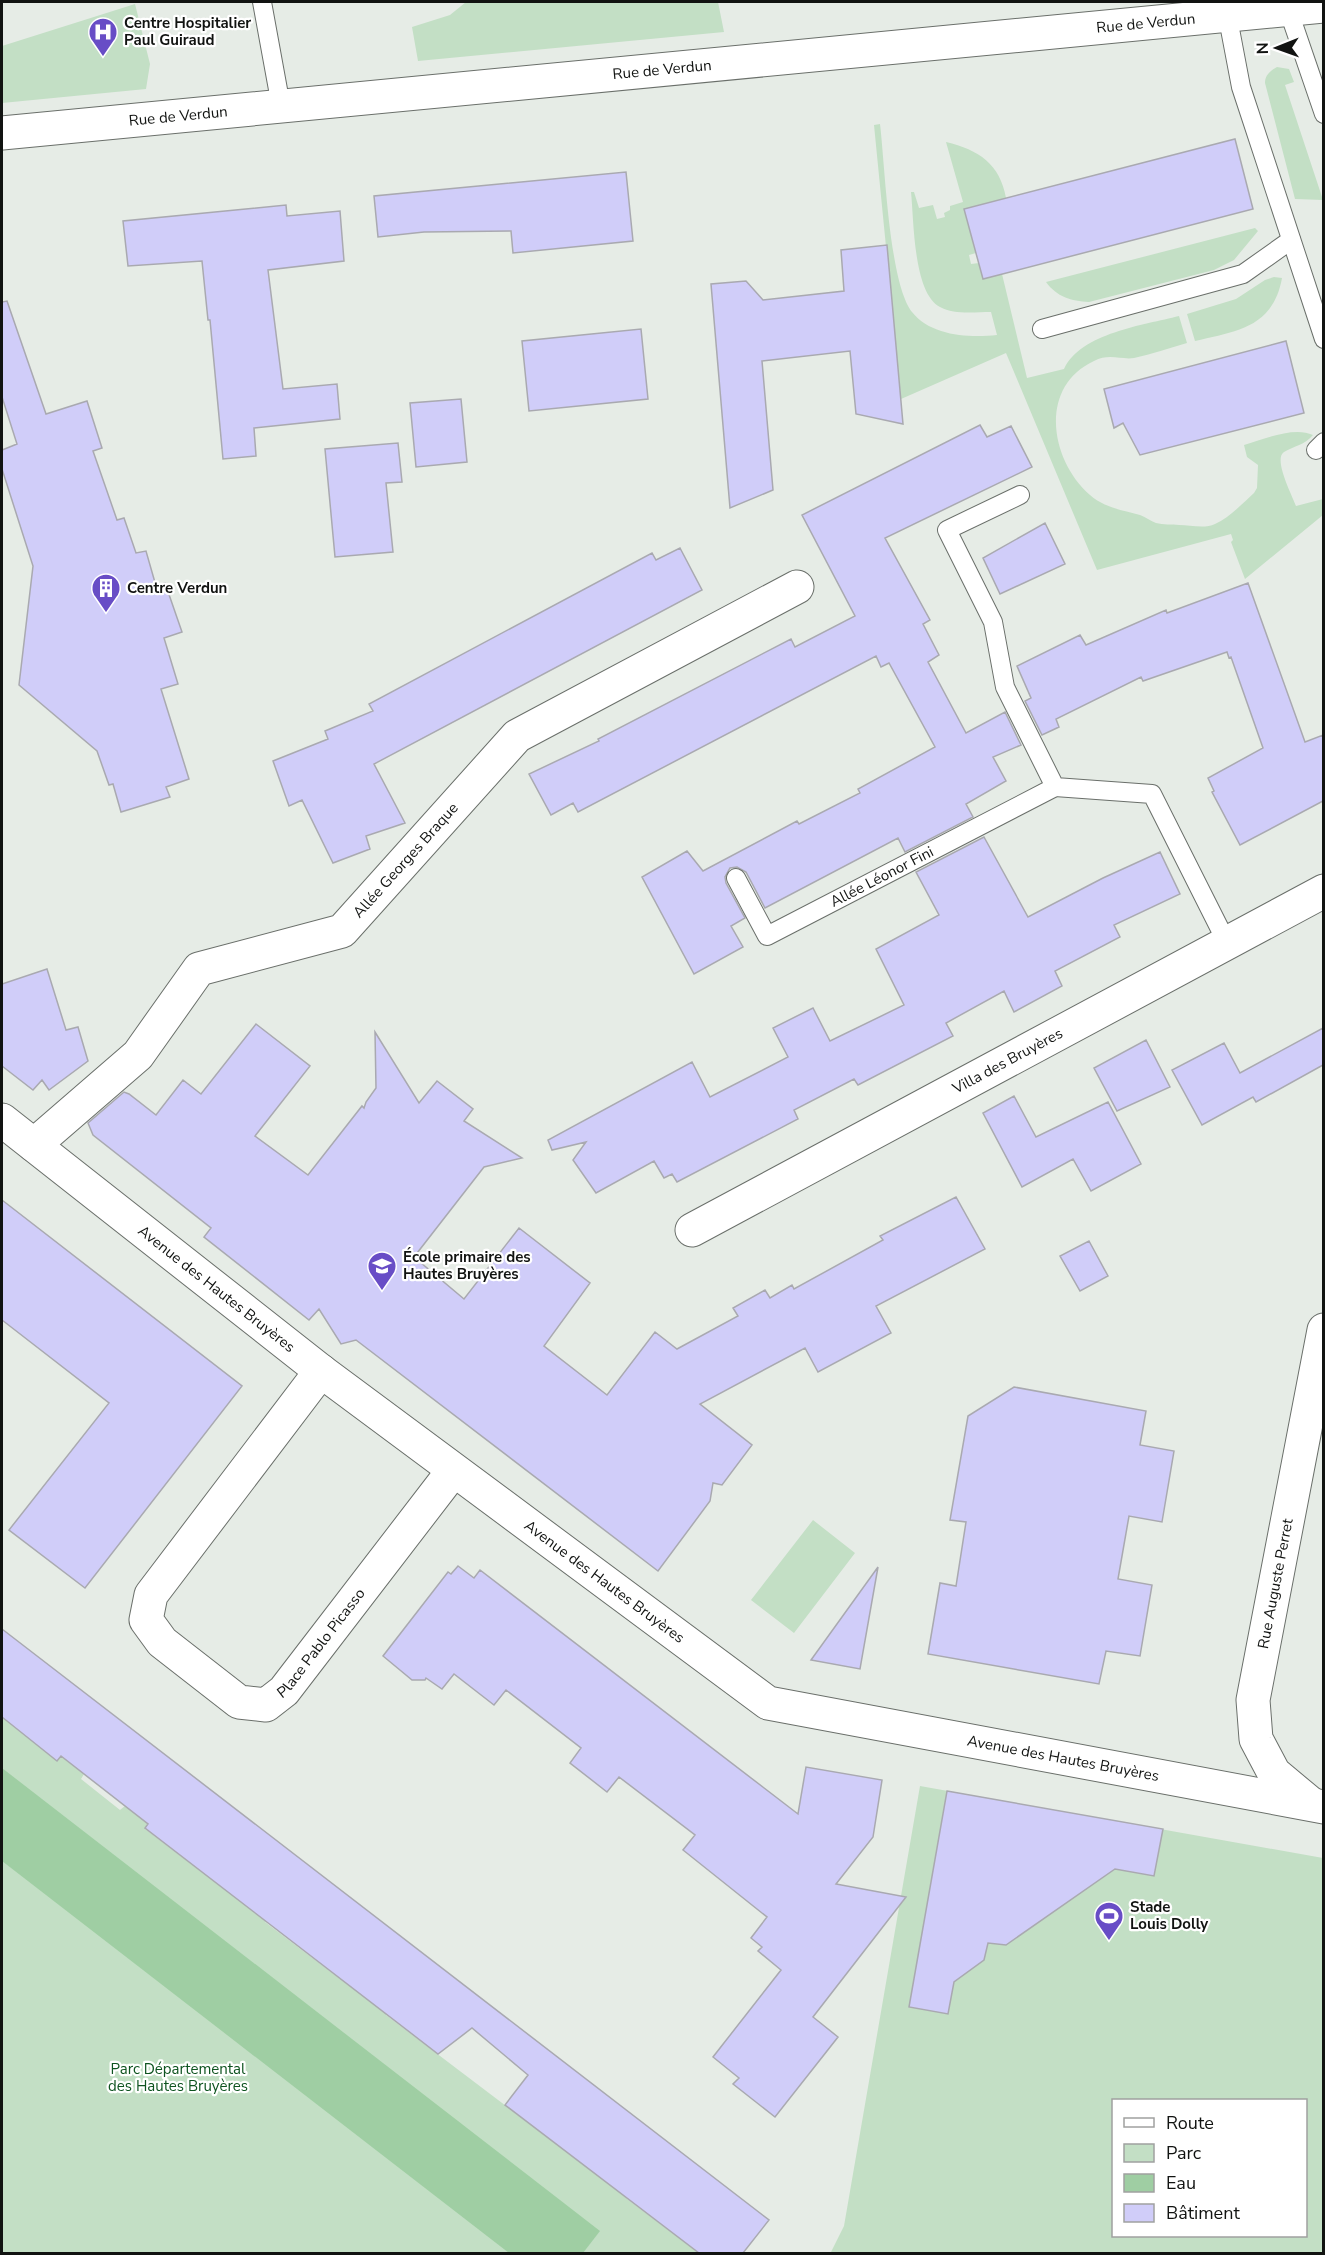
<svg xmlns="http://www.w3.org/2000/svg" width="1325" height="2255" font-family="'Nunito Sans',sans-serif">
  <style>
    .green { fill: #c3dfc5; fill-rule: evenodd }
    .water { fill: #9fcea3 }
    .building { fill: #d0cdf9; stroke: #a9a9b0; stroke-width: 1.5 }
    .lines { fill: none; stroke-linecap: round; stroke-linejoin: round }
    .lane-casing { stroke: #6a6f6a; stroke-width: 20 }
    .street-casing { stroke: #6a6f6a; stroke-width: 35 }
    .secondary-casing { stroke: #6a6f6a; stroke-width: 35 }
    .lane { stroke: #fff; stroke-width: 18 }
    .street { stroke: #fff; stroke-width: 33 }
    .secondary { stroke: #fff; stroke-width: 33 }
    .labels { text-anchor: middle; stroke-width: 4.5; stroke-linejoin: round; paint-order: stroke }
    .poi-label { font-size: 15px; font-weight: bold; fill: #111311; stroke: #fff; text-anchor: start }
    .street-label { font-size: 15px; fill: #111311; stroke: #fff }
    .park-label { font-size: 15px; fill: #0d531f; stroke: #fff }
  </style>
  <rect width="100%" height="100%" fill="#e6ece6"/>
  <path class="green" d="M 466,2 L 718,2 L 724,32 L 418,61 L 412,27 L 450,15 Z
    M 135,4 L 150,64 L 146,89 L 2,103 L 2,46 Z
    M 1277,67 L 1289,69 L 1294,82 L 1285,85 L 1323,200 L 1295,199 L 1265,83 C 1265,75 1270,71 1277,67 Z
    M 880,124 C 885,165 889,283 912,312 C 931,336 969,338 997,335 L 991,312 C 975,312 954,315 940,307 C 913,293 914,220 911,192 L 914,192 L 919,208 L 933,205 L 937,219 L 945,217 L 944,213 L 950,210 L 950,206 L 963,202 L 946,142 C 979,150 1000,164 1006,198 L 965,209 L 976,253 L 969,255 L 971,264 L 979,263 L 1002,274 L 1027,378 L 1064,369 C 1081,333 1144,325 1179,316 L 1187,343 C 1169,348 1152,354 1134,358 C 1121,360 1109,353 1094,361 C 1038,387 1050,460 1090,495 C 1105,508 1122,510 1140,515 C 1145,517 1151,521 1156,523 C 1163,525 1172,524 1179,525 C 1190,525 1205,529 1215,524 C 1229,518 1243,503 1254,493 L 1257,488 L 1258,465 L 1247,457 L 1244,445 C 1264,439 1294,426 1313,435 C 1305,445 1294,446 1284,452 C 1273,459 1292,495 1296,506 L 1323,499 L 1323,515 L 1245,579 L 1231,542 L 1233,540 L 1231,534 L 1097,570 L 1006,353 L 901,399 L 874,125 Z
    M 1255,228 L 1258,231 L 1234,260 L 1214,270 L 1089,302 C 1071,301 1057,297 1046,282 Z
    M 1274,277 L 1282,278 C 1273,328 1236,331 1195,341 L 1187,314 L 1236,299 L 1265,280 Z
    M 813,1520 L 855,1553 L 794,1633 L 751,1600 Z
    M 2,1717 L 57,1761 L 61,1756 L 84,1774 L 81,1779 L 120,1810 L 125,1806 L 148,1824 L 145,1829 L 220,1886 L 223,1882 L 268,1917 L 265,1922 L 340,1979 L 344,1975 L 389,2010 L 386,2015 L 581,2163 L 607,2177 L 627,2199 L 699,2253 L 2,2253 Z
    M 920,1786 L 1323,1858 L 1323,2253 L 830,2254 L 844,2226 ZM 1114,2100 L 1306,2100 L 1306,2236 L 1114,2236 Z"/>
  <path class="water" d="M 2,1768 L 600,2231 L 583,2253 L 509,2253 L 2,1861 Z"/>
  <path class="building" d="M 1235,139 L 1253,209 L 983,279 L 964,209 Z
    M 626,172 L 633,241 L 513,253 L 511,231 L 424,232 L 378,237 L 374,196 Z
    M 286,205 L 287,216 L 340,211 L 344,261 L 268,270 L 283,389 L 337,384 L 340,419 L 254,428 L 256,456 L 223,459 L 210,320 L 208,320 L 202,261 L 128,266 L 123,221 Z
    M 887,245 L 903,424 L 856,414 L 850,351 L 762,361 L 773,490 L 730,508 L 711,284 L 746,281 L 763,300 L 844,291 L 841,250 Z
    M 7,301 L 46,414 L 87,401 L 102,448 L 93,451 L 117,520 L 124,518 L 136,553 L 146,551 L 156,586 L 165,583 L 182,632 L 164,638 L 178,684 L 161,689 L 189,779 L 166,787 L 170,797 L 121,812 L 113,784 L 109,785 L 97,751 L 19,685 L 33,566 L 2,469 L 2,450 L 17,444 L 2,397 L 2,302 Z
    M 641,329 L 648,399 L 529,411 L 522,341 Z
    M 1286,341 L 1304,413 L 1140,455 L 1123,423 L 1114,428 L 1104,389 Z
    M 461,399 L 467,462 L 416,467 L 410,403 Z
    M 980,425 L 987,437 L 1011,426 L 1032,467 L 885,538 L 930,620 L 923,624 L 939,655 L 928,662 L 966,733 L 1005,712 L 1021,745 L 993,757 L 1006,781 L 966,804 L 973,817 L 905,852 L 898,838 L 765,908 L 746,872 L 737,867 L 730,868 L 725,877 L 726,883 L 745,918 L 731,926 L 743,947 L 694,974 L 642,877 L 687,851 L 703,871 L 797,821 L 799,824 L 860,793 L 858,789 L 935,747 L 889,663 L 881,667 L 876,656 L 578,812 L 573,803 L 551,815 L 529,774 L 599,741 L 598,739 L 791,639 L 795,647 L 855,616 L 802,515 Z
    M 398,443 L 402,482 L 386,483 L 393,552 L 335,557 L 325,449 Z
    M 1045,523 L 1065,564 L 1000,594 L 983,558 Z
    M 680,548 L 702,590 L 374,764 L 405,823 L 366,836 L 370,849 L 333,863 L 302,800 L 289,806 L 273,761 L 328,739 L 325,731 L 373,711 L 369,704 L 652,553 L 656,560 Z
    M 1248,583 L 1305,742 L 1323,735 L 1323,801 L 1240,845 L 1212,792 L 1214,791 L 1208,778 L 1263,748 L 1231,657 L 1229,658 L 1227,652 L 1143,681 L 1141,677 L 1056,719 L 1059,727 L 1042,735 L 1025,701 L 1031,698 L 1017,666 L 1080,635 L 1086,645 L 1166,610 L 1167,613 Z
    M 984,837 L 1028,917 L 1103,878 L 1160,852 L 1180,894 L 1114,925 L 1120,937 L 1055,971 L 1062,986 L 1014,1012 L 1004,991 L 946,1023 L 953,1036 L 858,1085 L 854,1079 L 794,1110 L 798,1119 L 677,1182 L 672,1174 L 664,1178 L 654,1161 L 596,1193 L 573,1160 L 586,1142 L 552,1150 L 548,1140 L 692,1062 L 710,1097 L 788,1057 L 773,1028 L 813,1008 L 830,1041 L 904,1005 L 876,949 L 939,915 L 916,872 Z
    M 47,969 L 66,1030 L 78,1027 L 88,1061 L 49,1090 L 42,1080 L 33,1090 L 2,1066 L 2,984 Z
    M 256,1024 L 310,1066 L 255,1136 L 308,1175 L 362,1106 L 364,1108 L 366,1102 L 376,1088 L 375,1032 L 419,1103 L 437,1081 L 473,1109 L 464,1121 L 522,1158 L 484,1167 L 414,1257 L 464,1299 L 519,1228 L 590,1283 L 544,1346 L 607,1395 L 655,1332 L 677,1349 L 738,1316 L 733,1308 L 765,1290 L 770,1298 L 792,1285 L 794,1289 L 883,1240 L 880,1236 L 956,1197 L 985,1249 L 876,1306 L 891,1333 L 818,1372 L 805,1348 L 700,1404 L 752,1445 L 722,1485 L 713,1483 L 710,1501 L 658,1571 L 356,1340 L 341,1344 L 319,1309 L 309,1320 L 204,1237 L 211,1228 L 93,1135 L 88,1123 L 124,1092 L 129,1094 L 156,1115 L 183,1080 L 201,1094 Z
    M 1323,1028 L 1323,1065 L 1256,1102 L 1253,1097 L 1202,1125 L 1172,1070 L 1224,1043 L 1240,1073 Z
    M 1146,1040 L 1170,1087 L 1117,1111 L 1094,1068 Z
    M 1014,1096 L 1036,1137 L 1108,1102 L 1141,1164 L 1091,1191 L 1073,1159 L 1022,1187 L 983,1113 Z
    M 2,1200 L 242,1386 L 85,1588 L 9,1530 L 109,1403 L 2,1320 Z
    M 1089,1241 L 1108,1276 L 1080,1291 L 1060,1256 Z
    M 1014,1387 L 1146,1411 L 1140,1445 L 1174,1451 L 1162,1522 L 1129,1516 L 1118,1579 L 1152,1585 L 1140,1656 L 1106,1651 L 1099,1684 L 928,1654 L 940,1583 L 956,1586 L 966,1522 L 950,1520 L 968,1416 Z
    M 458,1566 L 474,1578 L 480,1570 L 798,1814 L 806,1767 L 882,1780 L 873,1837 L 836,1884 L 906,1897 L 813,2017 L 838,2037 L 775,2117 L 733,2084 L 739,2078 L 713,2057 L 781,1970 L 758,1951 L 762,1947 L 751,1938 L 767,1917 L 683,1850 L 695,1835 L 619,1777 L 607,1792 L 570,1763 L 581,1748 L 506,1690 L 494,1705 L 454,1674 L 442,1689 L 426,1678 L 425,1680 L 412,1680 L 383,1656 L 448,1572 L 451,1574 Z
    M 878,1567 L 860,1669 L 811,1660 Z
    M 2,1629 L 769,2220 L 743,2253 L 699,2253 L 505,2105 L 528,2075 L 472,2028 L 438,2054 L 145,1828 L 148,1824 L 61,1756 L 57,1761 L 2,1717 Z
    M 947,1791 L 1163,1829 L 1154,1876 L 1115,1869 L 1006,1945 L 988,1943 L 984,1960 L 954,1982 L 948,2014 L 909,2007 Z"/>
  <g class="lines">
    <g class="lane-casing">
      <g id="lane">
        <path d="M 262,2 L 281,106"/>
        <path d="M 1226,8 L 1241,87 L 1324,339"/>
        <path d="M 1288,9 L 1324,114"/>
        <path d="M 1042,329 L 1243,274 L 1291,240"/>
        <path d="M 1316,450 L 1324,442"/>
        <path d="M 1020,495 L 947,530 L 993,622 L 1005,687 L 1055,787 L 1152,794 L 1227,943"/>
        <path id="s1" d="M 736,878 L 767,936 L 1055,787"/>
      </g>
    </g>
    <g class="street-casing">
      <g id="street">
        <path id="s2" d="M 2,1120 L 321,1371 L 768,1703 L 1324,1807"/>
        <path id="s3" d="M 34,1145 L 138,1055 L 199,969 L 342,931 L 517,736 L 797,587"/>
        <path id="s4" d="M 692,1230 L 1324,891"/>
        <path id="s5" d="M 321,1371 L 151,1595 L 146,1620 L 162,1642 L 239,1702 L 266,1705 L 284,1691 L 453,1471"/>
        <path id="s6" d="M 1310,1803 L 1274,1773 L 1256,1739 L 1253,1700 L 1324,1330"/>
      </g>
    </g>
    <g class="secondary-casing">
      <g id="secondary">
        <path id="s7" d="M 2,133 L 1324,6"/>
      </g>
    </g>
    <use href="#lane" class="lane"/>
    <use href="#street" class="street"/>
    <use href="#secondary" class="secondary"/>
  </g>
  <defs>
    <g id="hospital-pin" transform="scale(1.5)"><path d="M0 17L-7.5 6A9.5 9.5 0 1 1 7.5 6Z" fill="#684dc6" stroke="#fff"/><path d="M-5-5h3v3.5h4V-5h3V5h-3V1.5h-4V5h-3Z" fill="#fff"/></g>
    <g id="building-pin" transform="scale(1.5)"><path d="M0 17L-7.5 6A9.5 9.5 0 1 1 7.5 6Z" fill="#684dc6" stroke="#fff"/><path d="M-4-6H4V6H1V3H-1V6H-4ZM-2.5-4.3h1.7v1.8h-1.7ZM.8-4.3h1.7v1.8H.8ZM-2.5-1h1.7V.8h-1.7ZM.8-1h1.7V.8H.8Z" fill="#fff"/></g>
    <g id="school-pin" transform="scale(1.5)"><path d="M0 17L-7.5 6A9.5 9.5 0 1 1 7.5 6Z" fill="#684dc6" stroke="#fff"/><path d="M0-5L7-2L0 1L-7-2ZM-4 1L0 2.5L4 1V4Q0 6-4 4Z" fill="#fff"/></g>
    <g id="stadium-pin" transform="scale(1.5)"><path d="M0 17L-7.5 6A9.5 9.5 0 1 1 7.5 6Z" fill="#684dc6" stroke="#fff"/><path d="M0-5a6.5 5 0 1 0 0 10a6.5 5 0 1 0 0-10ZM-3.5-1.8h7v3.6h-7Z" fill="#fff"/></g>
  </defs>
  <g fill-rule="evenodd">
    <use href="#hospital-pin" x="103" y="32"/>
    <use href="#building-pin" x="106" y="588"/>
    <use href="#school-pin" x="382" y="1266"/>
    <use href="#stadium-pin" x="1109" y="1916"/>
  </g>
  <g class="labels">
    <g class="poi-label">
      <text x="124" y="28">Centre Hospitalier<tspan x="124" dy="17">Paul Guiraud</tspan></text>
      <text x="127" y="593">Centre Verdun</text>
      <text x="403" y="1262">École primaire des<tspan x="403" dy="17">Hautes Bruyères</tspan></text>
      <text x="1130" y="1912">Stade<tspan x="1130" dy="17">Louis Dolly</tspan></text>
    </g>
    <g class="street-label">
      <text dy="5" stroke="none"><textPath href="#s7" startOffset="1149">Rue de Verdun</textPath></text>
      <text dy="5" stroke="none"><textPath href="#s7" startOffset="663">Rue de Verdun</textPath></text>
      <text dy="5" stroke="none"><textPath href="#s7" startOffset="177">Rue de Verdun</textPath></text>
      <text dy="5" stroke="none"><textPath href="#s3" startOffset="486">Allée Georges Braque</textPath></text>
      <text dy="5" stroke="none"><textPath href="#s1" startOffset="195">Allée Léonor Fini</textPath></text>
      <text dy="5" stroke="none"><textPath href="#s4" startOffset="358">Villa des Bruyères</textPath></text>
      <text dy="5" stroke="none"><textPath href="#s2" startOffset="273">Avenue des Hautes Bruyères</textPath></text>
      <text dy="5" stroke="none"><textPath href="#s2" startOffset="759">Avenue des Hautes Bruyères</textPath></text>
      <text dy="5" stroke="none"><textPath href="#s6" startOffset="243">Rue Auguste Perret</textPath></text>
      <text dy="5" stroke="none"><textPath href="#s5" startOffset="542">Place Pablo Picasso</textPath></text>
      <text dy="5" stroke="none"><textPath href="#s2" startOffset="1263">Avenue des Hautes Bruyères</textPath></text>
    </g>
    <g class="park-label">
      <text x="178" y="2074">Parc Départemental<tspan x="178" dy="17">des Hautes Bruyères</tspan></text>
    </g>
  </g>
  <rect width="1325" height="2255" fill="none" stroke="#111311" stroke-width="6"/>
  <rect x="1112" y="2099" width="195" height="138" fill="#ffffff" stroke="#a0a1a0" stroke-width="1.5"/>
  <rect x="1124" y="2118" width="30" height="9" fill="#ffffff" stroke="#a0a1a0" stroke-width="1.5"/>
  <text x="1166" y="2129" font-size="18" fill="#111311">Route</text>
  <rect x="1124" y="2144" width="30" height="18" fill="#c3dfc5" stroke="#a0a1a0" stroke-width="1.5"/>
  <text x="1166" y="2159" font-size="18" fill="#111311">Parc</text>
  <rect x="1124" y="2174" width="30" height="18" fill="#9fcea3" stroke="#a0a1a0" stroke-width="1.5"/>
  <text x="1166" y="2189" font-size="18" fill="#111311">Eau</text>
  <rect x="1124" y="2204" width="30" height="18" fill="#d0cdf9" stroke="#a0a1a0" stroke-width="1.5"/>
  <text x="1166" y="2219" font-size="18" fill="#111311">Bâtiment</text>
  <g transform="translate(1277 48) rotate(269)" stroke="#ffffff" stroke-width="4.5" paint-order="stroke">
  <path d="M0-4.5L10 22L0 15L-10 22Z" fill="#111311"/>
  <text y="-9" font-size="16" font-weight="bold" text-anchor="middle" fill="#111311">N</text>
  </g>
</svg>
